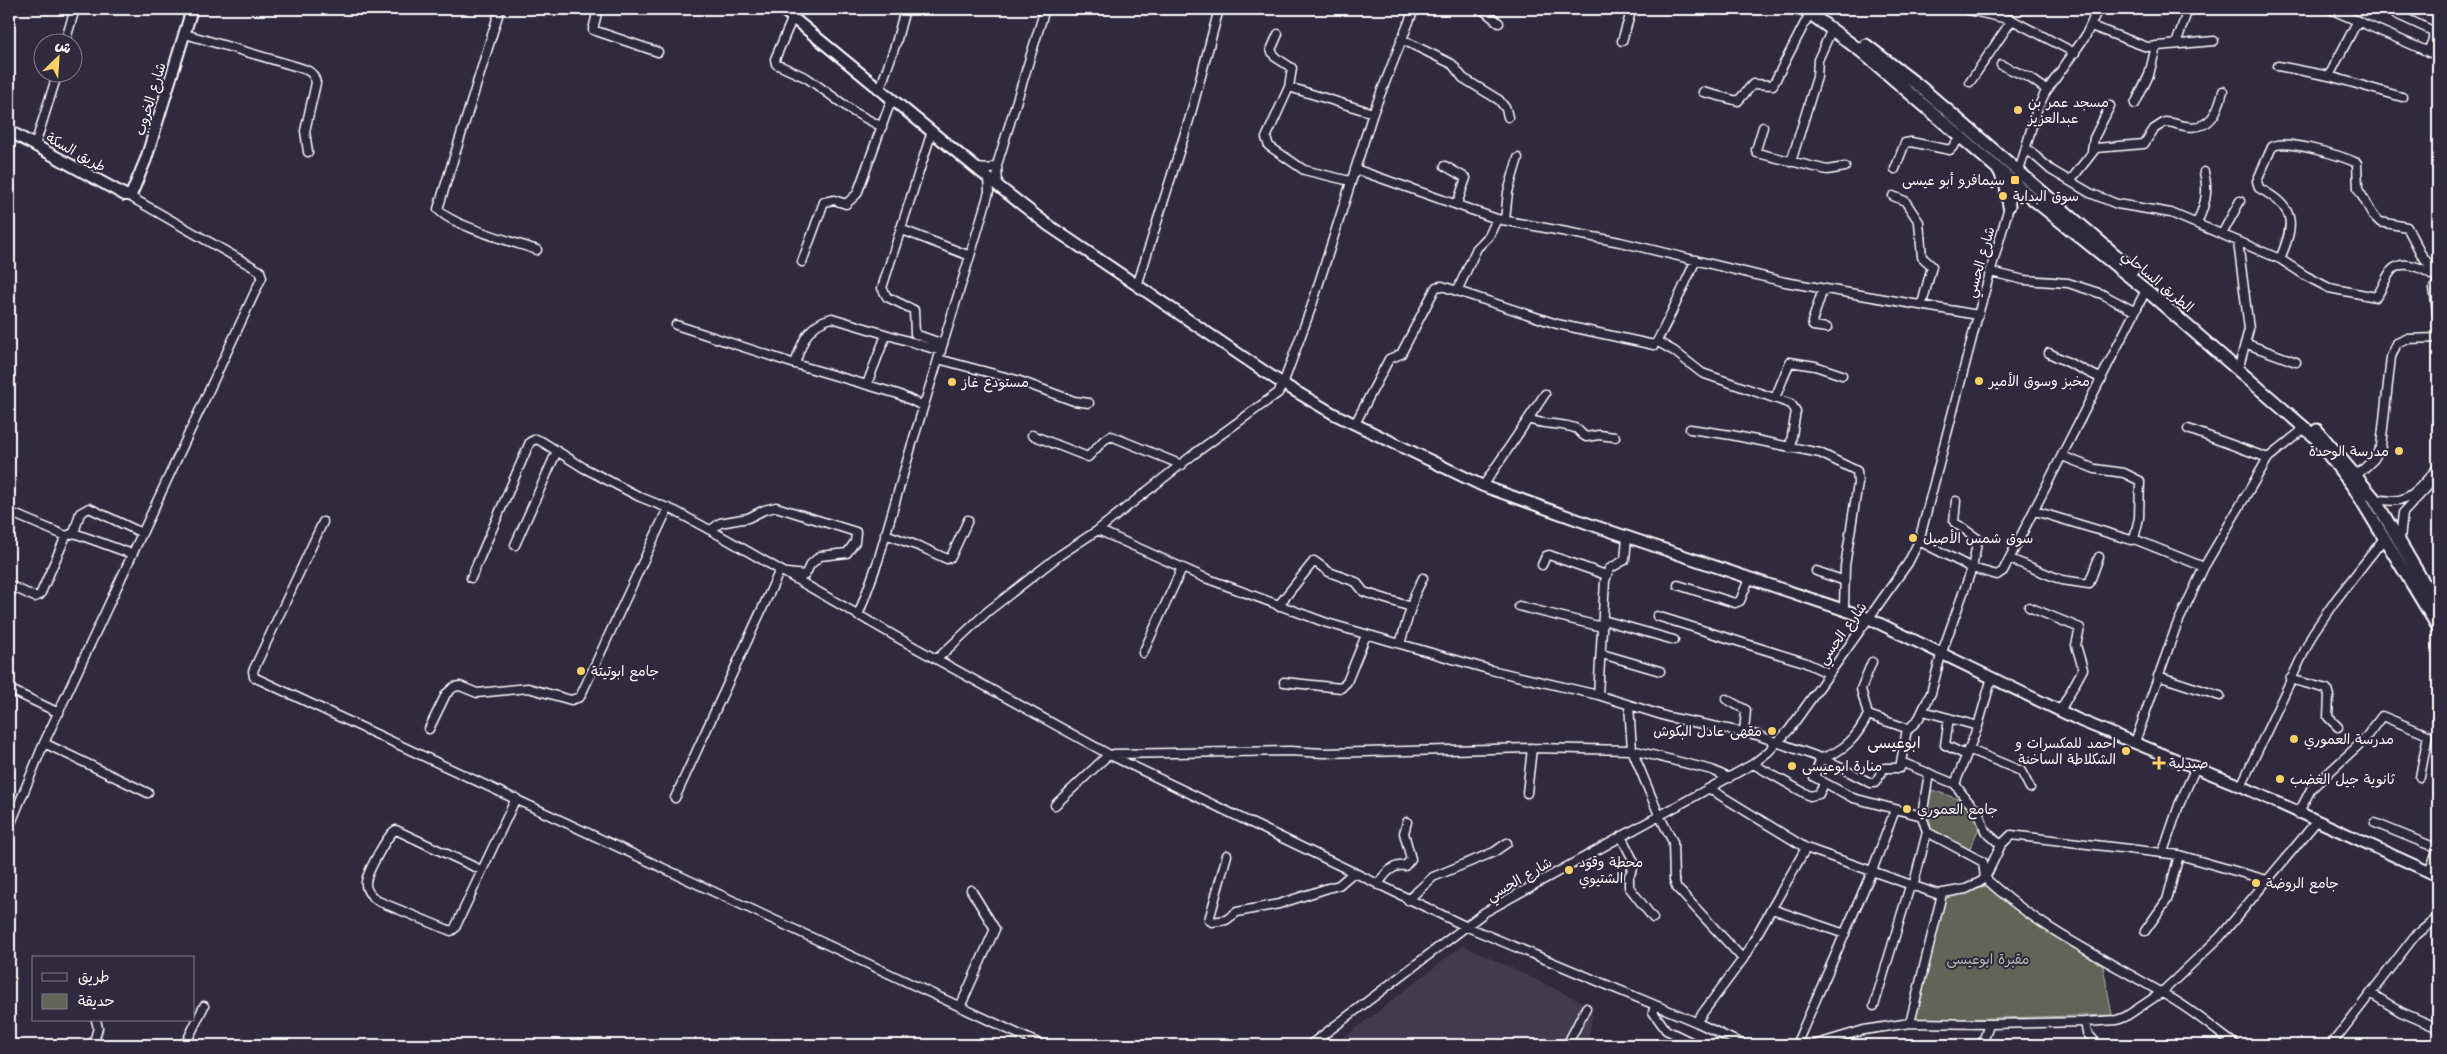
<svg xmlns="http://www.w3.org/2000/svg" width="2447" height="1054" font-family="'Shantell Sans','Playpen Sans Arabic',sans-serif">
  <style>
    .built { fill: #413a4f }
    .green { fill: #606558; stroke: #b0b2ac }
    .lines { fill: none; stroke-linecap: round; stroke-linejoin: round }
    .minor-casing { stroke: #fff; stroke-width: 11 }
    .major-casing { stroke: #fff; stroke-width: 14 }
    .highway-casing { stroke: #fff; stroke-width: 15 }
    .minor { stroke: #2f2a3d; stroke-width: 8 }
    .major { stroke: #2f2a3d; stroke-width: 10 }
    .highway { stroke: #2f2a3d; stroke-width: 11 }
    .poi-dot { fill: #ffd166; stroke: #2f2a3d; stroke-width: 2 }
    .labels { text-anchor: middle; stroke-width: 4; stroke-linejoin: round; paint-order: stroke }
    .street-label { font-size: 14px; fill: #fff; stroke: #2f2a3d }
    .poi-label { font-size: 14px; fill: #fff; stroke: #2f2a3d; text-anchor: start }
    .park-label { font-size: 14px; fill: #b7bab4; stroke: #2f2a3d }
    .quarter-label { font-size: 16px; fill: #fff; stroke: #2f2a3d }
  </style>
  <rect width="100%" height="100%" fill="#2f2a3d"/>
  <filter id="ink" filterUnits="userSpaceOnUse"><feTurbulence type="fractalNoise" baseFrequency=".02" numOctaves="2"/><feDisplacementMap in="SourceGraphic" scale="10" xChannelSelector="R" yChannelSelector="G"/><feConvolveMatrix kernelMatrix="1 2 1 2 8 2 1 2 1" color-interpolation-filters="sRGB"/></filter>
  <g filter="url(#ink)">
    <path class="built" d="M 1463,945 L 1593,1007 L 1588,1045 L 1335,1045 Z"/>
    <path class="green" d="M 1932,790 L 1964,801 L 1980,817 L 1980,826 L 1969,850 L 1931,831 L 1928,802 Z
      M 1988,885 L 2036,924 L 2103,966 L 2112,1015 L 1919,1020 L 1915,1016 L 1944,900 L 1947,895 L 1970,892 Z"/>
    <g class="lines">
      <g class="minor-casing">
        <path id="minor" d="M 500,9 L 438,209 C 449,225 517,243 537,250
          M 598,9 L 593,30 L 658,52
          M 1482,9 L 1499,23
          M 1964,9 L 2012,20 L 2075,53
          M 2330,9 L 2438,56
          M 2396,14 L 2433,31 L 2433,39 L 2428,52
          M 793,17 L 775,59 L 776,64 L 807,78 L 854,112 L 882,127
          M 2357,22 L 2329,76 L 2402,97
          M 2091,26 L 2147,47 L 2214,41
          M 185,34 L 298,67 C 308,70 314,72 316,83 L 305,131 L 308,152
          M 1278,34 L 1271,50 L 1275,57 L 1292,68 L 1289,87
          M 1401,39 L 1452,64 L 1463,78 L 1499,100 L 1506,109 L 1508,117
          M 1622,41 L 1632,9
          M 65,42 L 75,9
          M 2176,44 L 2188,9
          M 2001,65 L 2030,78 L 2047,90
          M 2278,66 L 2329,76
          M 1970,82 L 2012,20
          M 880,89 L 896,43 L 905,9
          M 1703,92 L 1738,101 L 1753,84 L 1773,85 L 1810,13
          M 2135,104 L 2149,75 L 2156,46
          M 1763,127 L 1756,150 L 1757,153 L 1827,170 L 1845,167
          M 932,131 L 882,288 L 887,297 L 914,310 L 915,334 L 943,344
          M 35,145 L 58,72
          M 2026,148 L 2051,170 L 2090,193 L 2117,204 L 2171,213 L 2280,259 L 2306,276 L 2329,288 L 2376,297 C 2383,289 2386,275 2393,269 C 2406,258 2428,271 2438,279
          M 2092,150 L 2094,138 L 2110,106
          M 1791,162 L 1817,77 L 1818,60 L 1832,29
          M 1445,166 L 1466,178 L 1457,204
          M 976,168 L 990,169 L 997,165
          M 1355,169 L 1497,219 L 1620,242 L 1785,282 L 1978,315
          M 1895,169 L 1905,143 L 1911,142 L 1950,150 L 1962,136
          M 1350,181 L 1304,170 L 1269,146 L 1266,138 L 1289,87 L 1373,113
          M 2070,181 L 2096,148 L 2144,144 L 2154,129 L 2165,122 C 2172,122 2178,125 2185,126 C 2211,131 2218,111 2223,91
          M 998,186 L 997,165 L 1045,9
          M 1893,196 L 1905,201 L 1919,222 L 1922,257 L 1932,266 L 1922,304
          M 1505,220 L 1508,192 L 1518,158
          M 2197,223 C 2205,205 2209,192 2204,172
          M 900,229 L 970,256
          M 2222,234 L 2240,201
          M 2238,242 L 2249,329 L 2240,363
          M 2280,259 C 2296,221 2295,208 2259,188 L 2257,181 L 2272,147 C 2284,138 2342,156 2357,163 L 2358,189 L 2373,215 L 2380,222 L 2407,227 L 2421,254 L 2437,275
          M 802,262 L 824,202 L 834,200 L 846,204 L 857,194 L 892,98
          M 1991,272 L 2024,280 L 2068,283 L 2102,294 L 2134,311
          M 2438,284 L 2434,288 L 2438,319
          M 1137,286 L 1190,117 L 1219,9
          M 1823,289 L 1812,322 L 1813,326 L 1827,328
          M 1457,291 L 1477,248 L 1489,236 L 1497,219
          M 676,325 L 795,364 C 802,342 808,324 832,318 L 941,351
          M 1658,342 L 1674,351 L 1702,373 L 1791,404 L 1796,411 L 1790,448
          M 2247,344 L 2296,362
          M 2049,353 L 2102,379
          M 938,359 L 1017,380 L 1074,401 L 1089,403
          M 795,364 L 898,394 L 923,406
          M 867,384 L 886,335
          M 1775,398 L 1790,362 L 1815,366 L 1842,375
          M 1529,419 C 1543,426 1562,422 1577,429 C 1580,432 1582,435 1586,437 L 1599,435 L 1615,437
          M 1356,422 L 1389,359 L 1401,354 L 1436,287 L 1442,286 L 1557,324 L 1654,345 C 1659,342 1690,272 1696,260
          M 1690,429 L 1731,435 L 1820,453 L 1857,471 L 1858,483 L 1845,566 L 1844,609
          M 2188,429 L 2268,458
          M 1032,435 L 1088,457 L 1104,440 L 1111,436 L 1182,465
          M 2062,456 L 2095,469 L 2124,473 L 2140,481 L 2139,518 L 2134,539
          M 2357,475 L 2374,459 L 2381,446 L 2391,357 L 2397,343 L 2406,339 L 2438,338
          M 1483,486 L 1545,394
          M 2374,498 C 2407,508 2418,490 2438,467
          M 2035,511 L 2131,540 L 2134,539 L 2204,567
          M 14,514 L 66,536
          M 323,522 L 253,671 L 254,677 L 258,679 L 1042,1045
          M 711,530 L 720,523 L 748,518 L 764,510 L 776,507 L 856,532 L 855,542 L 847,553 L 820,556 L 810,565 L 805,575 L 787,573
          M 1098,530 L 1203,577 L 1327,623 L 1491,670 L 1598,695 L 1668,717 L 1757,735 L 1821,758 L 1871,783 L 1875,783 L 1884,768 L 1900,768 L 1907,729
          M 74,533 L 80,513 L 89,508 L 142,533
          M 885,534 L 921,547 L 947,559 L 951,557 L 968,520
          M 2400,539 L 2403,513 L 2430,484
          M 1919,541 L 1972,568 L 1997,575 L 2003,571 L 2146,290
          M 515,545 L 557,451
          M 2010,559 L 2062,580 L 2089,584 L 2099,557
          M 1542,565 L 1546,556 L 1549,555 L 1606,575
          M 1816,571 L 1845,581
          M 471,578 L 530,442 L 536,439 L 541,441 L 584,468 L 640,497 L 675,511 L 721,536 L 907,643 L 1110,755 L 1465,926 L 1696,1022 L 1744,1045
          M 9,585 L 35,597 L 40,595 L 66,536 L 74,533 L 132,554
          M 1678,585 L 1735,603 L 1740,601 L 1749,579
          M 1278,606 L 1314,561 L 1329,572 L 1356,582 L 1364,592 L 1411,607
          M 1519,606 L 1602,627
          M 2029,607 L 2080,628 L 2076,645 L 2083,669 L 2060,711
          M 858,616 L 878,561 L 912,444 L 970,256 L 989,192 L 988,178
          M 1657,616 L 1804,662 L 1828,673
          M 1603,620 L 1674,640
          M 1400,644 L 1415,594 L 1423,578
          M 1143,653 L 1182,568
          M 1602,654 L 1660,671
          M 937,659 L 987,612 L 1060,555 L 1098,530 L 1194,454 L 1278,393 L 1283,384 L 1311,308 L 1373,113 L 1414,9
          M 1872,662 L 1861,689 L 1868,715 C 1857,737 1844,752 1821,758 L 1814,777 L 1853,798 L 1922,816
          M 2158,676 L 2220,696
          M 2290,679 L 2327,689 L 2329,696 L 2328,717 L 2338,727
          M 1284,682 L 1341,688 L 1347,682 L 1366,635
          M 9,689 L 59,713
          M 1598,695 L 1605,581 L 1609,569 L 1625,560 L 1627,537
          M 1726,699 L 1746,710 L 1744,732
          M 1629,705 L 1632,750 L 1659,815 L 1673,842 L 1674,880 L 1677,888 L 1743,959
          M 1923,711 L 1978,726
          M 1868,715 L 1909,729 L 1919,718 L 1931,693 L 1941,655 L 1972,568 L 1978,539 L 1954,522 L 1956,501
          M 1949,718 L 1945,745 L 1966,755
          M 429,729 L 446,694 L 454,687 L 460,686 L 477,693 L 528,688 L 571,700 L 580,697 L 668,508
          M 2135,742 L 2176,627 L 2204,567 L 2268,458 L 2305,428
          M 44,743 L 148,793
          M 1968,749 L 2021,771 L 2030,788
          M 1901,762 L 1955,784 L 1965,798 L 1979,813 L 1985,831 L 2001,845
          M 1753,764 L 1810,796 L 1819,794 L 1824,784
          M 1929,773 L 1922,816 L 1927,832 L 1983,862 L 1985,878 C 2043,932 2108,960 2174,1000 C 2196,1013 2215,1030 2236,1045
          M 1955,784 L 1978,726 L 1992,677
          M 2241,786 L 2313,633 L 2335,601 L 2385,537
          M 1710,789 L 1806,848 L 1937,894 L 1966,889 L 1980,882 L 1985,878 L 2001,845 L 2011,835 L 2179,855 L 2267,880
          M 1527,793 L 1532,748
          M 675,798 L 780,570
          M 1055,805 L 1106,757 L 1114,754 L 1290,751 L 1323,753 L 1532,748 L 1632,750 L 1712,770 L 1729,778
          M 2298,814 L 2311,789 L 2363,741 L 2382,716 L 2428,735 L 2420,777
          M 2375,823 L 2436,848 L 2437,852 L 2429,872
          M 9,828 L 44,743 L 262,277 L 260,271 L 129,196
          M 1621,836 L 1635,864 L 1629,876 L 1629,887 L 1653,918
          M 2163,852 L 2179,805 L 2196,767
          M 1227,855 L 1209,920 L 1212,922 L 1226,920 L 1237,912 L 1279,904 L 1328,888 L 1339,885 L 1354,872
          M 481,870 L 396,830 C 388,833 367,873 366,882 C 365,890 372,897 378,901 L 451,931 L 455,928 L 516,798
          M 1378,885 C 1384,874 1392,864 1405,866 L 1411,859 L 1404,833 L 1407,822
          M 1913,887 L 1927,832
          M 1408,900 L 1433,877 L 1494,852 L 1507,843
          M 1772,909 L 1845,934
          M 2145,931 L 2167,900 L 2179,855
          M 2372,994 L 2401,1012 L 2438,1028
          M 1655,1005 L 1653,1012 L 1666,1030 L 1697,1045
          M 1874,1006 L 1910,886
          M 960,1007 L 995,929 L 971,890
          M 1696,1022 L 1743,959 L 1806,848
          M 2085,1022 L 2087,1033 L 2098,1045
          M 1910,1023 L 1942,894
          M 93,1045 L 98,1028 L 96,1020
          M 185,1045 L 204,1006
          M 1310,1045 L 1485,912 L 1753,764 L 1768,752 L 1789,730 L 1908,563 L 1919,541 L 1978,315 L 2036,112 L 2045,93 L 2085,37 L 2098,9
          M 1567,1045 L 1586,1008
          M 1796,1045 L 1872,871 L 1895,810
          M 1814,1045 L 1864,1030 L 1910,1023 L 1989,1024 L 2085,1022 L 2117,1020 L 2125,1017 L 2161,993 L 2220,937 L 2316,822
          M 1982,1045 L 1989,1024
          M 2331,1045 L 2414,937 L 2438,917"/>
      </g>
      <g class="major-casing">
        <path id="major" d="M 782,9 L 998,186 L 1048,225 L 1283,384 L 1334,414 L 1483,486 L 1592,525 L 1868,618 L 2081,721 L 2241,786 L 2438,876
          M 9,131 L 125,195 L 131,195 L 146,159 L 192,9"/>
      </g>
      <g class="highway-casing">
        <path id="highway" d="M 1804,9 L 1862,52 L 2034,200 L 2146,290 L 2314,436 L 2354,488 L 2438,627
          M 1866,45 L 1918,85 L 2133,270
          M 2000,172 L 2006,186 L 2009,206
          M 2317,430 L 2374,498 L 2438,607"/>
      </g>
      <use href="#minor" class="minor"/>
      <use href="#major" class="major"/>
      <use href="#highway" class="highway"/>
    </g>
  </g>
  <g class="poi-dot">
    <circle cx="2018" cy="110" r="5"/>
    <rect x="2010" y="175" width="10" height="10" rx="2.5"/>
    <circle cx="2003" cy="196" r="5"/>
    <circle cx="1979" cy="381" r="5"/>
    <circle cx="952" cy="382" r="5"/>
    <circle cx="2399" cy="451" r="5"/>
    <circle cx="1913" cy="538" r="5"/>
    <circle cx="581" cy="671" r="5"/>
    <circle cx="1772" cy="731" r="5"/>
    <circle cx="2294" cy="739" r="5"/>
    <circle cx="2126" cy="751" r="5"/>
    <path d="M2156.5 755.5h5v5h5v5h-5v5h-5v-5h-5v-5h5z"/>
    <circle cx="1792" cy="766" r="5"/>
    <circle cx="2280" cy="779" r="5"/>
    <circle cx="1907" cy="809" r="5"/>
    <circle cx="1569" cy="870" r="5"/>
    <circle cx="2256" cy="883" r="5"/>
  </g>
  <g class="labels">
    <g class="street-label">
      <text transform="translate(150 99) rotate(-73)" y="5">شارع الخروب</text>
      <text transform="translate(76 152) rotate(29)" y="5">طريق السكة</text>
      <text transform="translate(1980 262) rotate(-74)" y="5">شارع الحسي</text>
      <text transform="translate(2158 281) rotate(40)" y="5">الطريق الساحلي</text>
      <text transform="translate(1842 633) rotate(-54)" y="5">شارع الحسي</text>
      <text transform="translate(1519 879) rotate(-30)" y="5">شارع الحسي</text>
    </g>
    <g class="poi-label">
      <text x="2028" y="107">مسجد عمر بن<tspan x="2028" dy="16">عبدالعزيز</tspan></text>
      <text x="2005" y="185" text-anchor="end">سيمافرو أبو عيسى</text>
      <text x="2013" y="201">سوق البداية</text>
      <text x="1989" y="386">مخبز وسوق الأمير</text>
      <text x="962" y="387">مستودع غاز</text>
      <text x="2389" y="456" text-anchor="end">مدرسة الوحدة</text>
      <text x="1923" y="543">سوق شمس الأصيل</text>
      <text x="591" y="676">جامع ابوتيتة</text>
      <text x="1762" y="736" text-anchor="end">مقهى عادل البكوش</text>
      <text x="2304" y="744">مدرسة العموري</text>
      <text x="2116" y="748" text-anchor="end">احمد للمكسرات و<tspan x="2116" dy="16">الشكلاطة الساخنة</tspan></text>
      <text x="2169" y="768">صيدلية</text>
      <text x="1802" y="771">منارة ابوعيسى</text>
      <text x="2290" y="784">ثانوية جيل الغضب</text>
      <text x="1917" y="814">جامع العموري</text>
      <text x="1579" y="867">محطة وقود<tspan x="1579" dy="16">الشتيوي</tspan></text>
      <text x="2266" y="888">جامع الروضة</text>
    </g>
    <g class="park-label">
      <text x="1988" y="964">مقبرة ابوعيسى</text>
    </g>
    <g class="quarter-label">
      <text x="1894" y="748">ابوعيسى</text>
    </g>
  </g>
  <rect width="2447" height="1054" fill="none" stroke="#2f2a3d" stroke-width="30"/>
  <rect x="15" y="15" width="2417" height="1024" fill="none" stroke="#fff" stroke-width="2" filter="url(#ink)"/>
  <rect x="32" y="956" width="162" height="65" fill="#2f2a3d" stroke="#827f8b"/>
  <rect x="42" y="973" width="25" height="8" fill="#2f2a3d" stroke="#827f8b"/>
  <text x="78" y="982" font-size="15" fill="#ffffff">طريق</text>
  <rect x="42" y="994" width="25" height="15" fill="#606558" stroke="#827f8b"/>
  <text x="78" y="1006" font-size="15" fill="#ffffff">حديقة</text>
  <g transform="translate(58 58) rotate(25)"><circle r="24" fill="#2f2a3d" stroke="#827f8b"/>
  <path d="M0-4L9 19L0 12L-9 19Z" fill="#ffd166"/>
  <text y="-8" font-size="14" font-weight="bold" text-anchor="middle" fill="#ffffff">ش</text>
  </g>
</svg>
